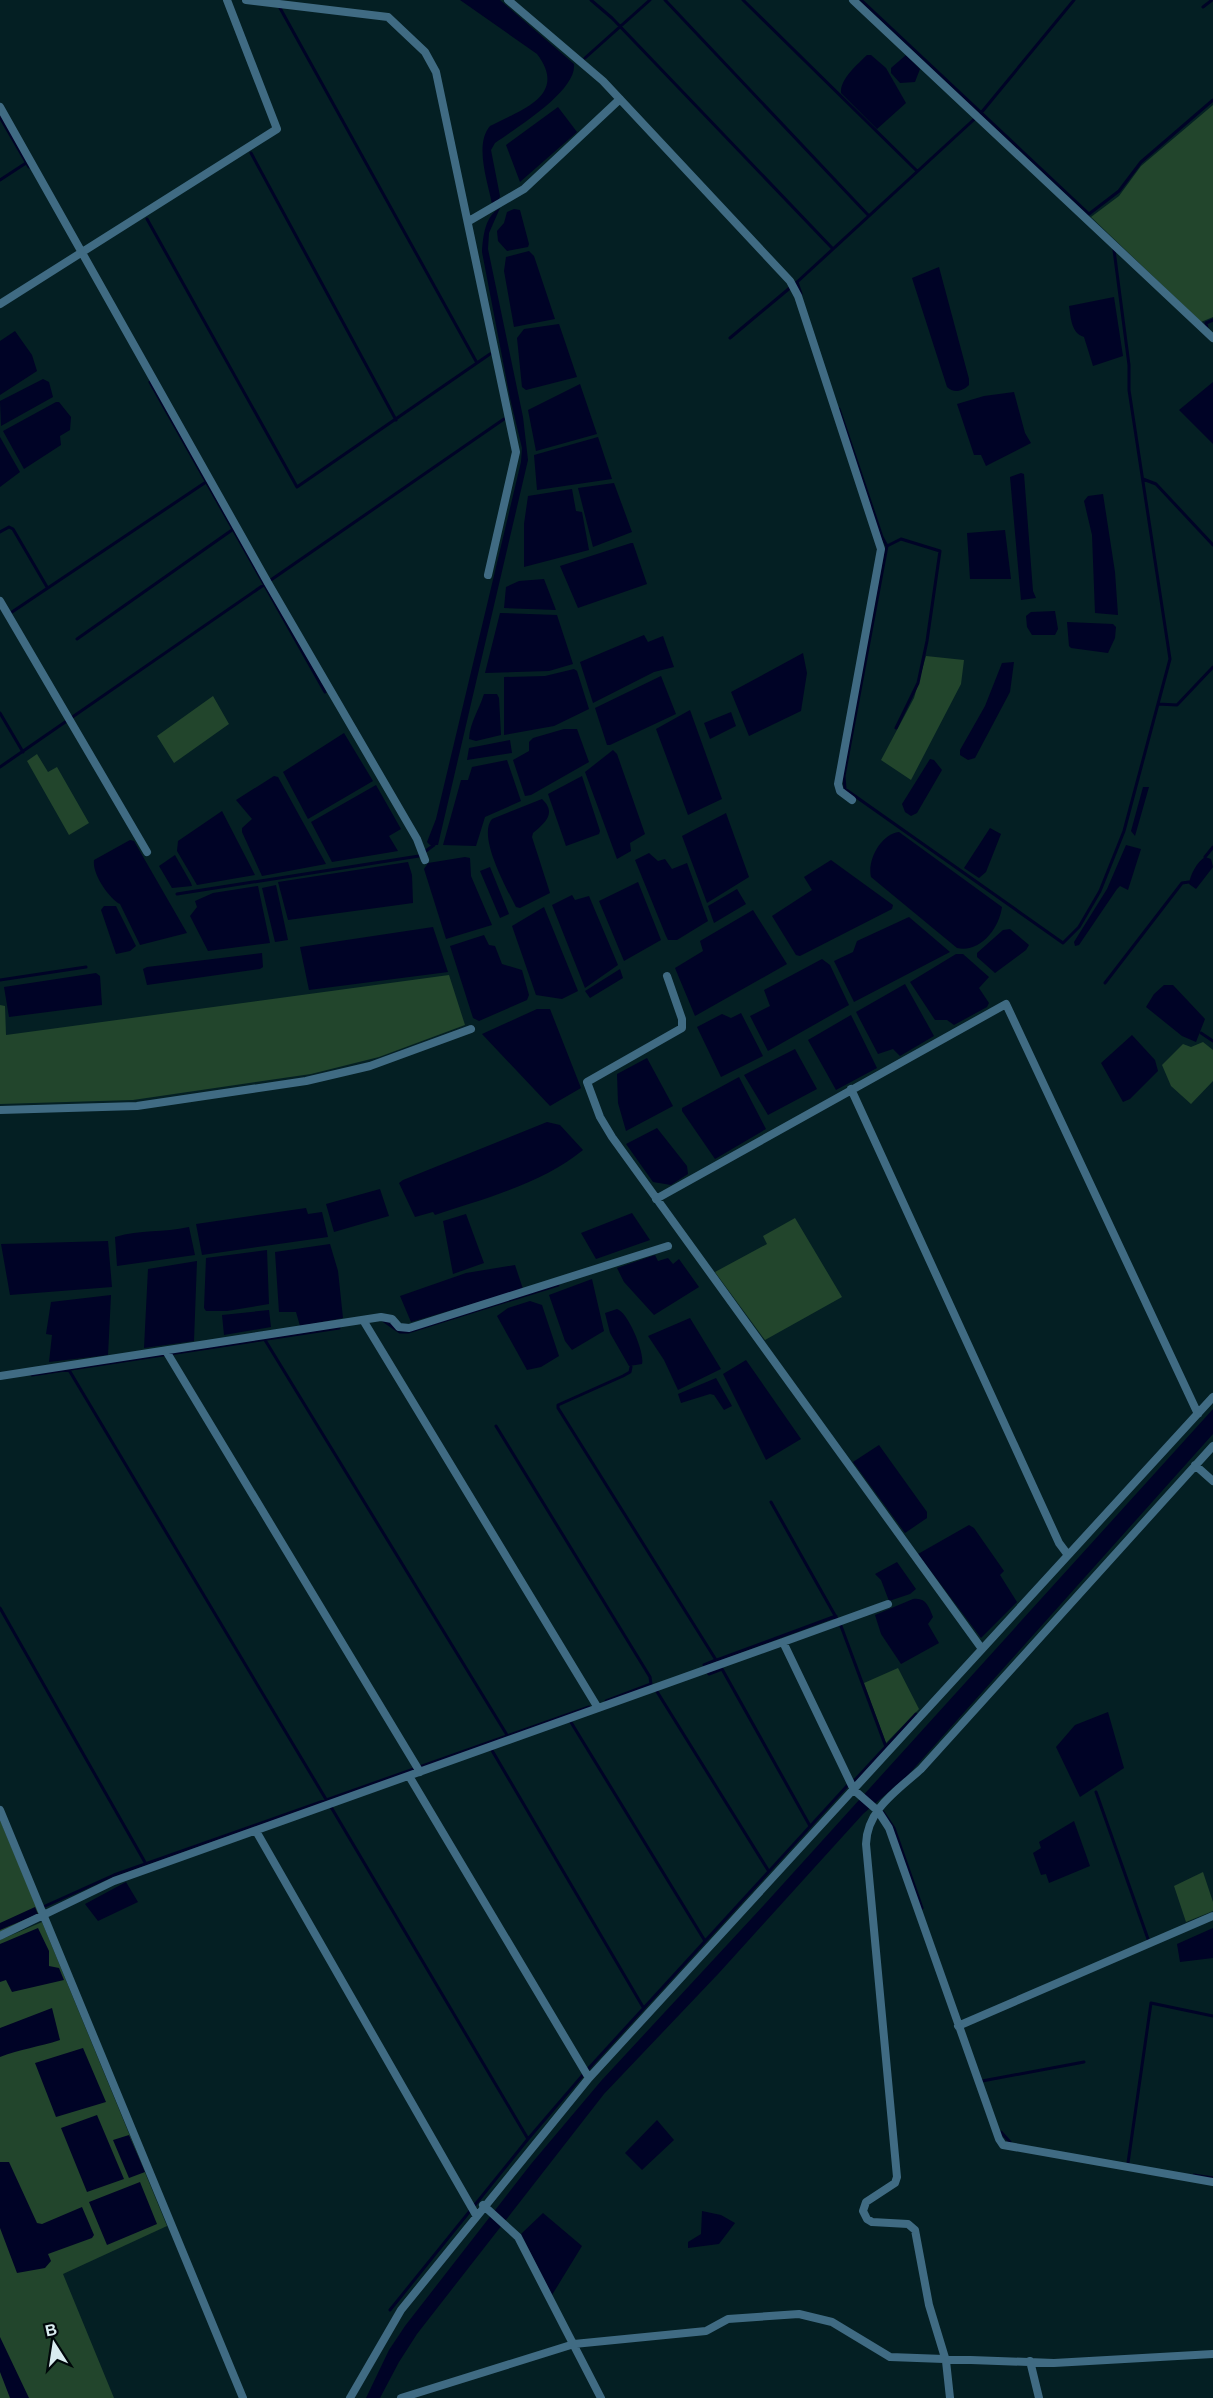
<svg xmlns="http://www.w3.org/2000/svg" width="1213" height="2398" font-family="Helvetica,sans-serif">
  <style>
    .green { fill: #22452c }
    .water { fill: #000326 }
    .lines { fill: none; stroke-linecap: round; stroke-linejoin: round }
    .stream { stroke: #000326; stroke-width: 3 }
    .minor { stroke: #406b83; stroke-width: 8 }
  </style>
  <rect width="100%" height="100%" fill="#041f23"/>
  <path class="green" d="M 1213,105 L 1213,317 L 1201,322 L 1091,217 L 1119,196 L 1141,166 Z
    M 926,656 L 964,660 L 961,684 L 911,780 L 881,760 L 914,698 Z
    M 213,696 L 229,724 L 174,763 L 157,736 Z
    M 37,754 L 48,772 L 57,767 L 89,823 L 69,835 L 27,761 Z
    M 449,975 L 465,1025 L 379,1057 L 311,1074 L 133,1100 L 0,1104 L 0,1005 L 5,1006 L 6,1035 Z
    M 1203,1042 L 1213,1050 L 1213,1081 L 1191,1104 L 1171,1086 L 1162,1065 L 1183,1044 L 1191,1047 Z
    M 795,1218 L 842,1297 L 765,1340 L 715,1272 L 767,1244 L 763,1236 Z
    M 898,1668 L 919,1709 L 886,1743 L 864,1683 Z
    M 0,1820 L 40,1915 L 0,1932 Z
    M 1203,1872 L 1213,1902 L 1213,1911 L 1186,1922 L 1174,1886 Z
    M 42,1922 L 167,2226 L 63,2274 L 114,2398 L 0,2398 L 0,1940 Z"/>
  <path class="water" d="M 460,0 L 500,0 L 574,64 C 577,91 516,128 495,143 L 491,150 L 500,196 L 499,200 L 492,204 C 488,182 474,145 490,126 C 520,110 569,96 537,54 Z
    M 867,55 L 871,55 L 886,68 L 906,103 L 877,129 L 841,93 C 840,79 857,65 867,55 Z
    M 906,55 L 920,69 L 915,82 L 900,83 L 891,73 L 891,68 Z
    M 558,107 L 577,132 L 520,182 L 506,145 Z
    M 500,208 L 489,233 L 488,249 L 523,417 L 528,460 L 438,845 L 430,845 L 427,842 L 436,819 L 521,462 L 522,448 L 510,398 L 482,252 C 483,236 485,216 500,208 Z
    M 514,209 L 520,210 L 529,244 L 528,247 L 507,251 L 498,241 L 497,231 L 504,223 L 507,212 Z
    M 529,251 L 534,256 L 555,319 L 514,327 L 504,271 L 506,257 Z
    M 939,267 L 969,379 L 969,385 C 963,391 954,394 947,387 L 912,278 Z
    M 1114,297 L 1123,356 L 1093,366 L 1084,337 C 1071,333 1071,318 1069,306 Z
    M 559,324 L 577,377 L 526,390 L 522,387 L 517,338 L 524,329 Z
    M 15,331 L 32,355 L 37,371 L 0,395 L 0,341 Z
    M 43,379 L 49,382 L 53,397 L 1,426 L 0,401 Z
    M 1213,382 L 1213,444 L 1179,410 Z
    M 580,384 L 597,434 L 536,451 L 528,410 Z
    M 1014,392 L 1025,433 L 1031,443 L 986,466 L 981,455 L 974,455 L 957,404 L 984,396 Z
    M 56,402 L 59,402 L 71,417 L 70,430 L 60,436 L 61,445 L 24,469 L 3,431 Z
    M 0,437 L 20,472 L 0,487 Z
    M 598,437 L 612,479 L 537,490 L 534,455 Z
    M 1021,473 L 1024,474 L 1033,591 L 1036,598 L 1021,600 L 1010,477 Z
    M 614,483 L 632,532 L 593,547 L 578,488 Z
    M 572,489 L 576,511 L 582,512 L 589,550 L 524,567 L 524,524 L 528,496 Z
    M 1103,494 L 1115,572 L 1118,615 L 1095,613 L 1092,535 L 1084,501 L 1088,496 Z
    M 1005,530 L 1011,579 L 970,579 L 967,533 Z
    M 631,543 L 633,543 L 647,584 L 578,608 L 560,566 Z
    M 544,579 L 556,610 L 504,608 L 506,587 L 519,581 Z
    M 1055,611 L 1058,629 L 1055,635 L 1032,635 L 1027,627 L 1026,616 L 1031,612 Z
    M 500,613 L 557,615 L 573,664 L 549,671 L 485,673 Z
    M 1067,622 L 1113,624 L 1116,627 L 1115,638 L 1108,653 L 1071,648 L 1069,646 Z
    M 644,635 L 648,642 L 663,636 L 674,667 L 654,672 L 593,703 L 580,662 Z
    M 803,653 L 807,673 L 801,711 L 749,736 L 731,692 Z
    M 1014,662 L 1010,692 L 975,758 L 968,760 L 960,755 L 960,750 L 985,706 L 1002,663 Z
    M 574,669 L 577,671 L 589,709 L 554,726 L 504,735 L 504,677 L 545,676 Z
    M 661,676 L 676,714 L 610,745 L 607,745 L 595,708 Z
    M 484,694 L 497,694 L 499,698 L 501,735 L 476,741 L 469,739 C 470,722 479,710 484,694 Z
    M 690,710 L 722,799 L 688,815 L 656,729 Z
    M 731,712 L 736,726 L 710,739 L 704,723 Z
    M 564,729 L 577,729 L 589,762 L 531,795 L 525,796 L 513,760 L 529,751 L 529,742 L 533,738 Z
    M 344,733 L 373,781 L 308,819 L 283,772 Z
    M 510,740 L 512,753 L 467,760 L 469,748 Z
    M 613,750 L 617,754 L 645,834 L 630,843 L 631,851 L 617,859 L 585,772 Z
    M 930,759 L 934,760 L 942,770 L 917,813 L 911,816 L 905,812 L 902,804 Z
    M 507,760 L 521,801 L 485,817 L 476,846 L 443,845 L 461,780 L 468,780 L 472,767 Z
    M 274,776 L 278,777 L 326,864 L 262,876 L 242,832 L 242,828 L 252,819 L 236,800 Z
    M 582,776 L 600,831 L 599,834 L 566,846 L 548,794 Z
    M 376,785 L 401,829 L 389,836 L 398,851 L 332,862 L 311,822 Z
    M 1143,787 L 1149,787 L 1135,836 L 1131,831 Z
    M 542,799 C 557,813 545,823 533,833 L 532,837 L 550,893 L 520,908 L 516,907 C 507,889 477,836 492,819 Z
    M 222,811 L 255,875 L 197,885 L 177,851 L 178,841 Z
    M 726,813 L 749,877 L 707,903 L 682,836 Z
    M 990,828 L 1001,834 L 986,872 L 979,878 L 964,868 Z
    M 899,832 L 1002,907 C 999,929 980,953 957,948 L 871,877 C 867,860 881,834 899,832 Z
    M 130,840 L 134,841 L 187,933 L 140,945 L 120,904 C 109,898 92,874 94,860 Z
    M 1126,845 L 1141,849 L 1128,890 L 1120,886 L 1117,889 L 1079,945 L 1075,946 L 1074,942 L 1107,889 Z
    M 649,853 L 658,861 L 665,859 L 672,869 L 687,863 L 708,921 L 677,940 L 668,940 L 666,936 L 635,860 Z
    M 175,855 L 191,883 L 192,886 L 172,888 L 159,866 Z
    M 465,857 L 470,858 L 471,876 L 492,925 L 446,939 L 424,869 L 428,863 Z
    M 1205,857 L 1211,859 L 1213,867 L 1196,889 L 1189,884 C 1190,875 1197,862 1205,857 Z
    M 831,860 L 893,905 L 892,909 L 800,956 L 796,955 L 772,916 L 812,890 L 804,877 Z
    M 408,862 L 412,875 L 413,903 L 288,920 L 278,882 Z
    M 490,867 L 509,914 L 500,918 L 480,871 Z
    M 638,882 L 661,940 L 624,961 L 599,901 Z
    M 276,885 L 288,940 L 275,942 L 262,888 Z
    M 258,886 L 270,943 L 208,951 L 190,916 L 197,907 L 195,901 L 213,893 Z
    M 737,889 L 746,904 L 714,923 L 708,906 Z
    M 572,895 L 575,900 L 589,896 L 618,965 L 585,988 L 552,905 Z
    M 104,906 L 116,906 L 136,946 L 130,951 L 116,954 L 101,910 Z
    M 544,907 L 578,991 L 562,999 L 536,995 L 512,926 Z
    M 753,910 L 787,964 L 695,1016 L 675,968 L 703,951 L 700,941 Z
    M 909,917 L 950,952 L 854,1002 L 834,961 L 853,952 L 857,941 Z
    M 433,927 L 448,972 L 309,990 L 300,947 Z
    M 1010,929 L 1029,945 L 1026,950 L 995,973 L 977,957 L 977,953 L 1003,930 Z
    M 484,935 L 489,945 L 495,946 L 502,964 L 522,970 L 529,995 L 527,1000 L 479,1021 L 473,1018 L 450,946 Z
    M 262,953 L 263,967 L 260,969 L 147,985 L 143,969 L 147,967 Z
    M 956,954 L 963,954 L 989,977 L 979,988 L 989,1003 L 987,1007 L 954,1025 L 947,1020 L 935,1020 L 910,982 Z
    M 822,959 L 830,965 L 849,1005 L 768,1051 L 750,1016 L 770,1006 L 764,990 Z
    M 620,969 L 623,978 L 590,998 L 585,991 Z
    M 96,973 L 100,976 L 102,1005 L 9,1017 L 4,987 Z
    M 905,984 L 934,1036 L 900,1056 L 893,1049 L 878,1054 L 856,1012 Z
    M 1164,985 L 1173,985 L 1205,1019 L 1196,1042 L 1182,1036 L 1146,1007 L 1154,994 Z
    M 537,1009 L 550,1009 L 581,1088 L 550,1106 L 482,1034 Z
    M 741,1013 L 763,1056 L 721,1077 L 697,1027 L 722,1014 L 731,1018 Z
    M 851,1015 L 877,1068 L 836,1090 L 808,1040 Z
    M 1132,1035 L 1155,1060 L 1158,1071 L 1130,1099 L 1123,1102 L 1101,1063 Z
    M 795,1049 L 817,1089 L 768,1115 L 744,1075 Z
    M 647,1058 L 673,1106 L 626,1131 L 618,1103 L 617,1074 Z
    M 739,1077 L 766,1129 L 715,1159 L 682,1111 L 682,1108 Z
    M 547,1122 L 560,1125 L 583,1150 C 543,1183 484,1199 435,1215 L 433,1212 L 415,1217 L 399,1183 L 403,1180 Z
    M 657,1128 L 687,1166 L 688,1174 L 671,1185 L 653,1182 L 626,1144 Z
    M 380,1189 L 389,1216 L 334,1232 L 326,1204 Z
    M 306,1208 L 308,1214 L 322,1212 L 328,1237 L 202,1255 L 196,1224 Z
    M 632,1213 L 650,1240 L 596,1259 L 581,1233 Z
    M 466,1214 L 484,1263 L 453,1274 L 443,1221 Z
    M 189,1227 L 195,1255 L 117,1266 L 115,1237 C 141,1229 163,1233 189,1227 Z
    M 108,1241 L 112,1287 L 10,1295 L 1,1244 Z
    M 330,1244 L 338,1271 L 343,1318 L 300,1326 L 296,1312 L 279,1312 L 275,1252 Z
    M 267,1250 L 269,1304 L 227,1311 L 206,1311 L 204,1308 L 206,1258 Z
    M 655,1255 L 658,1261 L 668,1258 L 673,1264 L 679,1259 L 699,1287 L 654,1315 L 624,1282 L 617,1268 Z
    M 197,1261 L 194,1341 L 144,1348 L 148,1269 Z
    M 515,1265 L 523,1289 L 411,1322 L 400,1296 L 466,1273 Z
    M 592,1279 L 604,1331 L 572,1350 L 565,1341 L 549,1295 Z
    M 111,1295 L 108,1355 L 49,1362 L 52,1335 L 46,1334 L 51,1302 Z
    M 530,1301 L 542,1305 L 559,1356 L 541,1367 L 527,1370 L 497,1316 L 508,1308 Z
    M 617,1309 C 628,1312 645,1353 642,1364 L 629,1366 L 610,1333 L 605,1313 Z
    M 269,1310 L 271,1327 L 224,1335 L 222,1315 Z
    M 690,1318 L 721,1369 L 678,1390 L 664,1360 L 648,1336 Z
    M 746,1360 L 801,1439 L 766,1460 L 723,1374 Z
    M 716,1378 L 732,1406 L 724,1410 L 714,1395 L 710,1394 L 681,1403 L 678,1394 Z
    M 1213,1409 L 1213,1434 L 908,1775 L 863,1814 L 719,1973 L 604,2094 L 417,2334 L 399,2362 L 380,2398 L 366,2398 L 389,2350 L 405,2326 L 531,2164 L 601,2081 L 764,1905 Z
    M 879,1445 L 927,1512 L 927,1518 L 905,1533 L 853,1462 Z
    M 969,1525 L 974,1528 L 1004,1571 L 1000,1575 L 1017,1602 L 981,1638 L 918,1554 Z
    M 897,1562 L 916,1589 L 910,1594 L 889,1601 L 881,1580 L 875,1574 Z
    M 913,1599 C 926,1597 929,1607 933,1617 L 928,1624 L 939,1643 L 901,1664 L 881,1634 L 875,1615 Z
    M 1108,1712 L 1124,1768 L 1080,1797 L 1056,1747 L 1075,1725 Z
    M 1074,1821 L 1090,1866 L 1049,1883 L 1046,1874 L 1041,1875 L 1033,1853 L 1041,1848 L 1039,1842 Z
    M 126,1882 L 138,1902 L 98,1921 L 85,1904 Z
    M 35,1907 L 38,1914 L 0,1930 L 0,1923 Z
    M 38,1928 L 49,1951 L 49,1966 L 59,1968 L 64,1980 L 12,1992 L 6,1980 L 0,1982 L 0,1944 Z
    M 1213,1928 L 1213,1958 L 1180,1962 L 1177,1944 Z
    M 52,2008 L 60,2040 C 39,2047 20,2049 0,2057 L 0,2028 Z
    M 83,2048 L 106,2102 L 56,2117 L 35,2063 Z
    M 97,2115 L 124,2179 L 87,2192 L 61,2128 Z
    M 657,2120 L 674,2140 L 642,2170 L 625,2153 Z
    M 129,2135 L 145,2172 L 129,2178 L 113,2140 Z
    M 0,2162 L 9,2162 L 37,2223 L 42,2224 L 82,2207 L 94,2235 L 92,2238 L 48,2254 L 51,2261 L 45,2268 L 17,2273 L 0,2228 Z
    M 140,2182 L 157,2224 L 107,2245 L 89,2202 Z
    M 702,2211 L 721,2215 L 735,2223 L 719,2244 L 688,2248 L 688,2242 L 701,2234 Z
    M 543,2213 L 582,2246 L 552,2295 L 521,2234 Z
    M 0,2337 L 29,2398 L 10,2398 L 0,2372 Z"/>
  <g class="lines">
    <path class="stream" d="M 591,0 L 612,18 L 833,249
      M 665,0 L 869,216
      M 743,0 L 917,171
      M 861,0 L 1089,214 L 1119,191 L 1141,162 L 1213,100
      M 1203,7 L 1212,0
      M 280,8 L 477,363
      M 585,58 L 650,0
      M 0,117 L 29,167
      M 251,153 L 396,420
      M 0,180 L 26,163
      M 147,219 L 297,487 L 490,354
      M 797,282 L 801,294
      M 796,283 L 981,113 L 1074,0
      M 1207,328 L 1206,323 L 1213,320
      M 730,338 L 791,287
      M 150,382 L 325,692
      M 839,409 L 882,537 L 887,546 L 844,776 L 845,789 L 1063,943 L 1079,927 L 1100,891 L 1124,831 L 1170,659 L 1129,390 L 1129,365 L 1114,250
      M 1143,479 L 1156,484 L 1213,545
      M 0,532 L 9,527 L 13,529 L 47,587
      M 887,546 L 901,539 L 940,551 L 927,641 L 918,683 L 896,728
      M 12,612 L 206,482
      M 77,639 L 232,530
      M 1158,704 L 1177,705 L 1213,667
      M 0,713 L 23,752
      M 0,767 L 504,419
      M 1205,857 L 1213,847
      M 177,894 L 419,856 L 434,845
      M 0,980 L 86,967
      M 1105,983 L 1182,883 L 1189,882
      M 1201,1033 L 1213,1041
      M 384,1321 L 400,1332 L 408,1332 L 558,1285
      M 265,1340 L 507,1735
      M 631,1367 L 630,1372 L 623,1376 L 558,1405 L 558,1408 L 716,1660 L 704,1665 L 709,1674 L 722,1669 L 810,1826
      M 69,1370 L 327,1801
      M 32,1375 L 339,1328
      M 496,1426 L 650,1677 L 651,1684 L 606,1701
      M 771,1502 L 841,1626 L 886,1747
      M 0,1608 L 146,1864
      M 717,1660 L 836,1616
      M 656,1690 L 768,1870
      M 569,1719 L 705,1941
      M 490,1747 L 643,2007
      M 1096,1792 L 1148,1939
      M 331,1807 L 528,2139
      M 883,1812 L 894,1828 L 922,1908
      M 43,1907 L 114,1875 L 589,1707
      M 982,2081 L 1084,2062
      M 1001,2132 L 1010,2142
      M 1128,2163 L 1151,2003 L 1213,2016
      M 1194,2175 L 1213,2178
      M 390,2310 L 528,2139 L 588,2069 L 847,1786 L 854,1781 L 916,1714"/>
    <path class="minor" d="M 246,0 L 388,17 L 425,52 L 436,72 L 516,452 L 488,575
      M 508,0 L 603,81 L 790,281 L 798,296 L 881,549 L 838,784 L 840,791 L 852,800
      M 853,0 L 1213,338
      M 0,107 L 268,583 L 417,839 L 425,860
      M 469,221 L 524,189 L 620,99
      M 0,304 L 277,129 L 227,0
      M 0,601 L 147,852
      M 667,976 L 682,1019 L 682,1028 L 587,1082 L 600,1117 L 612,1137 L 982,1649
      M 851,1089 L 1059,1543 L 1068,1555
      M 0,1110 L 137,1106 L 306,1081 L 370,1066 L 471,1029
      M 656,1199 L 1006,1004 L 1198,1414
      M 363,1320 L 598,1708
      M 166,1351 L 420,1772
      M 0,1376 L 381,1317 L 392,1319 L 399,1327 L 409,1328 L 668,1246
      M 1195,1465 L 1213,1481
      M 783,1642 L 888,1604
      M 409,1776 L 589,2078
      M 0,1810 L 243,2398
      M 256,1831 L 476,2215
      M 0,1936 L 114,1881 L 783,1642 L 854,1790 L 878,1811 L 889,1828 L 999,2139 L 1003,2145 L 1213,2182
      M 958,2026 L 1213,1916
      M 483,2205 L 518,2237 L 601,2398
      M 1030,2361 L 1039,2398
      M 350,2398 L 401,2310 L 589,2078 L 1213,1397
      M 401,2398 L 574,2344 L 706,2331 L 728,2319 L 799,2314 L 832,2322 L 890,2357 L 1054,2363 L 1213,2354
      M 950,2398 L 946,2361 L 929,2305 L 915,2230 L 908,2224 L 872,2222 L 867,2219 L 863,2211 L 866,2202 L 895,2183 L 897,2177 L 866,1844 C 867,1809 898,1790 921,1769 L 1213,1446"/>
  </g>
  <g transform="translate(54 2344) rotate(348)" stroke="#00080a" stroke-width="4.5" paint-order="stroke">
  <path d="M0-4.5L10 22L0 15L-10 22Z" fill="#d9ecef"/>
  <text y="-9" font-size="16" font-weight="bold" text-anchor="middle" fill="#d9ecef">B</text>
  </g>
</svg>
